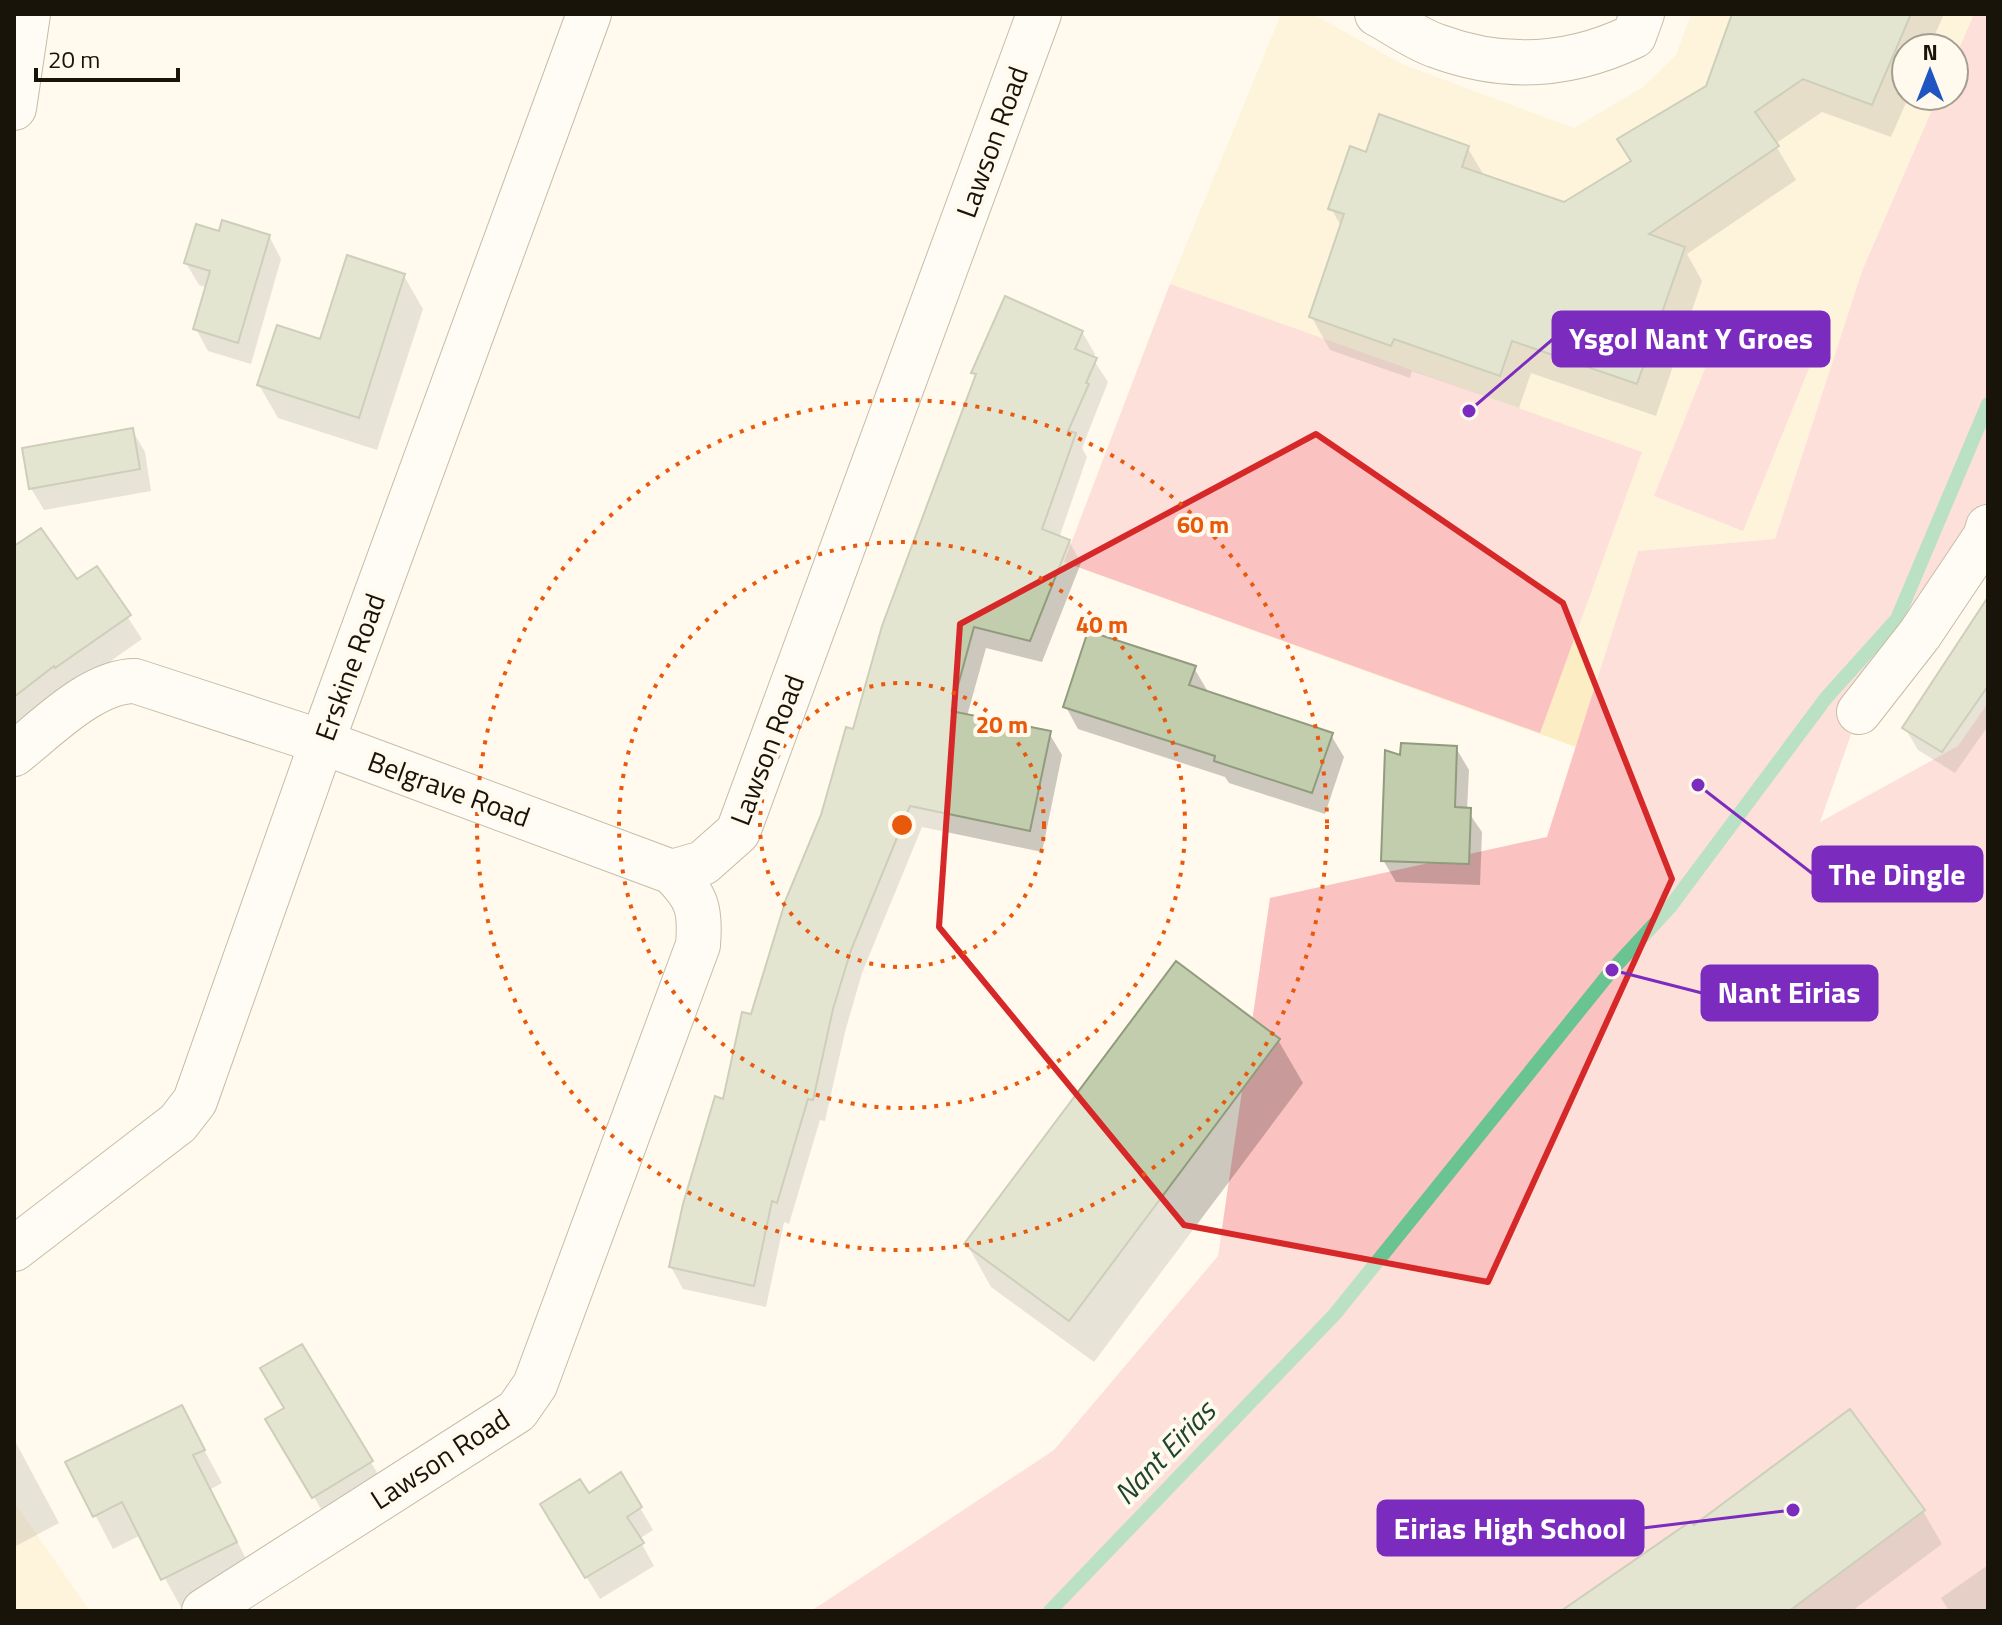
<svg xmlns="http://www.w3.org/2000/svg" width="2002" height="1625" font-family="'Titillium Web',sans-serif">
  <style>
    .built { fill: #fdedc5 }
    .green { fill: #fac2c1 }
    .shadow { fill: #0003 }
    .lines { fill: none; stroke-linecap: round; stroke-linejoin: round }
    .stream { stroke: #69c392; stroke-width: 14 }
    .building { fill: #c2cdae; stroke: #919b7d; stroke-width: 2 }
    .minor-casing { stroke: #7f7356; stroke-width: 46 }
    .minor { stroke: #fff; stroke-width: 44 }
    .marked { fill: none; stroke: #d62828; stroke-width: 6; stroke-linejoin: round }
    .ring { fill: none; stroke: #e8590c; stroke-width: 4; stroke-dasharray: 4 8 }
    .labels { text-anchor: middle; stroke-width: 8; stroke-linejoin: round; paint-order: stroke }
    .street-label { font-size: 28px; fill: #191409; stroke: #fffaed }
    .water-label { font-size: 30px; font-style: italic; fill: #1e4530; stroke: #fffaed }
    .centre { fill: #e8590c; stroke: #fffaed; stroke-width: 4 }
    .ring-label { font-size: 24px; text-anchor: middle; font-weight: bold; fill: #e8590c; stroke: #fffaed; stroke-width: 8; stroke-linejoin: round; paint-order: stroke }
    .leader { fill: none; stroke: #7b2cbf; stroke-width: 3 }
    .callout-dot { fill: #7b2cbf; stroke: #fffaed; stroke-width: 3 }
    .callout { fill: #7b2cbf; stroke: #7b2cbf; stroke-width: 3 }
    .callout-label { font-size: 30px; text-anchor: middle; font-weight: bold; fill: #fff }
  </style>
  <rect width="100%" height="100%" fill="#fffaed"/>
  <path class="built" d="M 1281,14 L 1313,14 L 1402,64 L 1574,128 L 1643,87 L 1676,55 L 1691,14 L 1974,14 L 1954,60 L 1954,48 L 1906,48 L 1906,96 L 1938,96 L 1862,271 L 1775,539 L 1638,551 L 1576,747 L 1064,562 L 1170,284 Z
    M 14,1502 L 90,1611 L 14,1611 Z"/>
  <path class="green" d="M 1974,14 L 1988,14 L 1988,522 L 1859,712 L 1820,822 L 1958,746 L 1988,703 L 1988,1611 L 811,1611 L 1054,1450 L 1218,1256 L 1270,898 L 1547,837 L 1638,551 L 1775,539 L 1862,271 L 1938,96 L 1954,96 L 1954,60 Z
    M 1170,284 L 1642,452 L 1540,733 L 1064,562 Z
    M 1724,321 L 1814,356 L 1743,531 L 1654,496 Z"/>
  <path class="shadow" d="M 1734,14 L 1944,14 L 1929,48 L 1906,48 L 1906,96 L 1909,96 L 1891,137 L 1822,112 L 1775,144 L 1796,180 L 1687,254 L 1702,281 L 1656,416 L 1531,373 L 1519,408 L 1412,371 L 1410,378 L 1330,350 L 1311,316 L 1342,228 L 1331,208 L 1367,154 L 1467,147 L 1485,177 L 1564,204 L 1633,162 L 1708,87 Z
    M 220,233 L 269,236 L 281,259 L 251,364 L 208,351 L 196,329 L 208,288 L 199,285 L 186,263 Z
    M 404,276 L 423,309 L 377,450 L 278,418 L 259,385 L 322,341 Z
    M 1082,332 L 1095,354 L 1093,359 L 1108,382 L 1082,448 L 1087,457 L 1059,538 L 1069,541 L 1081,563 L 1042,662 L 986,648 L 967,716 L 1049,733 L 1062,755 L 1042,852 L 922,827 L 862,973 L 845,1032 L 825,1121 L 820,1120 L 789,1224 L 784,1222 L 766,1307 L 683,1289 L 671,1267 L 753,1016 L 855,732 L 976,378 L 974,373 Z
    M 132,430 L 145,452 L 151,491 L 44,510 L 31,488 Z
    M 14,549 L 77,582 L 96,569 L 142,639 L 14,729 Z
    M 1988,601 L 1988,726 L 1955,773 L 1918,750 L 1905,728 Z
    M 1194,668 L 1207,690 L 1206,693 L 1331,735 L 1344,757 L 1325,814 L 1229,783 L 1225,777 L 1078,729 L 1066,707 Z
    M 1456,748 L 1469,770 L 1467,810 L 1482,832 L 1480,885 L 1396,882 L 1383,860 L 1402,758 Z
    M 1278,1040 L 1303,1083 L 1094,1362 L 991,1287 L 967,1244 Z
    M 301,1347 L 384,1484 L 327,1519 L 268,1420 L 286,1409 Z
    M 181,1407 L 222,1483 L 211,1489 L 254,1575 L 183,1611 L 141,1535 L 113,1549 L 68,1463 Z
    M 1849,1412 L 1923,1511 L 1942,1544 L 1852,1611 L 1565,1611 L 1693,1528 Z
    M 14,1439 L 59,1523 L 14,1547 Z
    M 621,1475 L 653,1530 L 639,1539 L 654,1566 L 600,1599 L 555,1527 L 588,1496 Z
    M 1988,1565 L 1988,1611 L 1949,1611 L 1941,1598 Z"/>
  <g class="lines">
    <path class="stream" d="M 1050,1611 L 1335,1314 L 1612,970 L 1670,907 L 1826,698 L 1897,619 L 1988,404"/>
  </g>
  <path class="building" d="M 1732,14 L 1911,14 L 1872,105 L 1803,79 L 1755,112 L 1779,146 L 1649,234 L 1685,247 L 1637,384 L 1512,341 L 1500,376 L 1394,339 L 1391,346 L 1309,317 L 1344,214 L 1328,209 L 1350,146 L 1366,152 L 1379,114 L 1469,146 L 1462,167 L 1564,202 L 1631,161 L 1617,139 L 1706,86 Z
    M 222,220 L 270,235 L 238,343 L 193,329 L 210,271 L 184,263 L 196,224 L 219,231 Z
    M 347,255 L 405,274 L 359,418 L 257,385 L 277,325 L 320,339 Z
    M 1005,296 L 1083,331 L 1075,349 L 1097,358 L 1086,383 L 1089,384 L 1068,431 L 1076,433 L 1042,529 L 1070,540 L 1030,641 L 974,627 L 951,711 L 1051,731 L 1030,831 L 910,806 L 851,950 L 833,1009 L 813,1100 L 808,1099 L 777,1203 L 772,1201 L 754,1286 L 669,1267 L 683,1204 L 715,1096 L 723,1099 L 742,1012 L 751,1014 L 786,899 L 821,815 L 846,727 L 853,729 L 882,626 L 976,374 L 971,373 Z
    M 133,428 L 140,469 L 29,489 L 22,448 Z
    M 41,528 L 77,579 L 97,566 L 131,615 L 55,668 L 54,666 L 14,697 L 14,546 Z
    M 1988,597 L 1988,686 L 1942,752 L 1902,728 Z
    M 1088,631 L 1196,666 L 1189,685 L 1333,733 L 1312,793 L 1214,761 L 1215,756 L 1063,707 Z
    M 1401,743 L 1457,746 L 1455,807 L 1471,808 L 1469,864 L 1381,861 L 1385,750 L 1400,755 Z
    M 1176,961 L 1280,1039 L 1069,1321 L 964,1244 Z
    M 302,1344 L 373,1461 L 312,1498 L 265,1419 L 284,1408 L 260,1368 Z
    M 182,1405 L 205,1450 L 193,1455 L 237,1542 L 161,1580 L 122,1502 L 93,1517 L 65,1462 Z
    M 1850,1409 L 1925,1510 L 1789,1611 L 1561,1611 L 1691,1521 L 1694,1525 Z
    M 621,1472 L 642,1507 L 627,1517 L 644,1543 L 585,1578 L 540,1504 L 580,1479 L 589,1493 Z"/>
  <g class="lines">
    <g class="minor-casing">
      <path id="minor" d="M 1377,14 C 1396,24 1416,39 1437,46 C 1504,71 1570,67 1634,36 L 1642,14
        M 14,108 L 28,14
        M 1859,712 L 1920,634 L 1985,537 L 1988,527
        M 14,754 C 47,728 92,681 135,681 L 322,742 L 672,872 C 697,897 701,909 698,945 L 535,1385 L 517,1411 L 204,1611
        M 672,872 L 703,863 L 738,832 L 1039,14
        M 14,1249 L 178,1123 L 195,1101 L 322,742 L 589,14"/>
    </g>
    <use href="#minor" class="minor"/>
  </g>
  <path d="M0 0H2002V1625H0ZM 1316,434 L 1563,603 L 1672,879 L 1488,1282 L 1184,1225 L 939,927 L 960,624 Z" fill="#fffaed" fill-opacity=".55" fill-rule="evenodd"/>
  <path class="marked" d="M 1316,434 L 1563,603 L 1672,879 L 1488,1282 L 1184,1225 L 939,927 L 960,624 Z"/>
  <g class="ring">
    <circle cx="902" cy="825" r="142"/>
    <circle cx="902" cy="825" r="283"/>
    <circle cx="902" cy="825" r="425"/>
  </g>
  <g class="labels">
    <g class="street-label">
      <text transform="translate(992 142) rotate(-70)" y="10">Lawson Road</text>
      <text transform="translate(350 667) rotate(-70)" y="10">Erskine Road</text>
      <text transform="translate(767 750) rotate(-69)" y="10">Lawson Road</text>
      <text transform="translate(449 789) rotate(20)" y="10">Belgrave Road</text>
      <text transform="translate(440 1459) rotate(-33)" y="10">Lawson Road</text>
    </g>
    <g class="water-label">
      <text transform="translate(1165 1453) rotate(-46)" y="10">Nant Eirias</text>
    </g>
  </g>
  <circle cx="902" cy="825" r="12" class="centre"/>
  <g class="ring-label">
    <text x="1203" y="533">60 m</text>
    <text x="1102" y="633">40 m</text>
    <text x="1002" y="733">20 m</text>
  </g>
  <path class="leader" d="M1469 411L1553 339M1698 785L1813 874M1612 970L1702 993M1793 1510L1643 1528"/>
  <g class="callout-dot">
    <circle cx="1469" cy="411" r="8"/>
    <circle cx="1698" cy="785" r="8"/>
    <circle cx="1612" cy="970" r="8"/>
    <circle cx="1793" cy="1510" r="8"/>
  </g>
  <g class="callout">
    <rect x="1553" y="312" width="276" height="54" rx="8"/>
    <rect x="1813" y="847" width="169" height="54" rx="8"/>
    <rect x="1702" y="966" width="175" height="54" rx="8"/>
    <rect x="1378" y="1501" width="265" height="54" rx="8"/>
  </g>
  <g class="callout-label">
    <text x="1691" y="349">Ysgol Nant Y Groes</text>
    <text x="1897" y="885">The Dingle</text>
    <text x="1789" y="1003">Nant Eirias</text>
    <text x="1510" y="1539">Eirias High School</text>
  </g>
  <rect width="2002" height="1625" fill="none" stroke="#191409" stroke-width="32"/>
  <g transform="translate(1930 72)"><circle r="38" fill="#fffaed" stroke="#a39e92" stroke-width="2"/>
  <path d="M0-6L14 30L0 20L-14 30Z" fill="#1e55c2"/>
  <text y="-12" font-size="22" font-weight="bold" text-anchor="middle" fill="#191409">N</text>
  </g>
  <path d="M36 68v12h142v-12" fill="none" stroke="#191409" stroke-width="4"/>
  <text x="48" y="68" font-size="24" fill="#191409" stroke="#fffaed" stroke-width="6" paint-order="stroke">20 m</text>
</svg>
